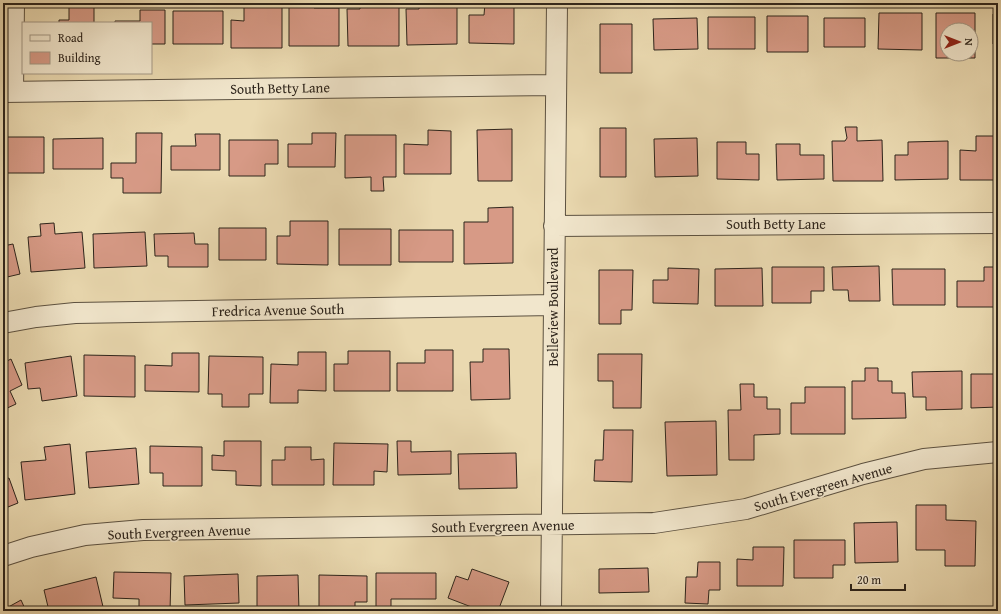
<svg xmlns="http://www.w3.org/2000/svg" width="1001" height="614" font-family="'Gentium Book Plus',serif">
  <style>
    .building { fill: #d79a86; stroke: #2d241b; fill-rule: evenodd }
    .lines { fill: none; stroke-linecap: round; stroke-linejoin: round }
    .minor-casing { stroke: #5c5140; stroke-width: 22 }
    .minor { stroke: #f1e6cc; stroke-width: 20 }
    .labels { text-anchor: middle; stroke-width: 3.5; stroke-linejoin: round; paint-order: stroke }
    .street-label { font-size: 14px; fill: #2d241b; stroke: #f1e6cc }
  </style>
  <rect width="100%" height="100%" fill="#ead9b0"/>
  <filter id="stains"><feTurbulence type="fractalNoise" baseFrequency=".005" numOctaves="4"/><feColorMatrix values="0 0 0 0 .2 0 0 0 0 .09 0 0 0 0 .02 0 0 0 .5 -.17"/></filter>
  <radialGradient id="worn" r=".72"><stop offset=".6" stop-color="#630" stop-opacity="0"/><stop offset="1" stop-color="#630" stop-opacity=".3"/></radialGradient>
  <path class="building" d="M 69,3 L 94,3 L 94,23 L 59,23 L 59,20 L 69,20 Z
    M 257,3 L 270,3 L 269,7 L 282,7 L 282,48 L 231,48 L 231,20 L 244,21 L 244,7 L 257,7 Z
    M 289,3 L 314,3 L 314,8 L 339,8 L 339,46 L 289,46 Z
    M 360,3 L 399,3 L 399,46 L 348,46 L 347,9 L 360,9 Z
    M 419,3 L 457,3 L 457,44 L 407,45 L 406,9 L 419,9 Z
    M 485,3 L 514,3 L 514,44 L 469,43 L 469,15 L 484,15 Z
    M 140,10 L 165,10 L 165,44 L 151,44 L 151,23 L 115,23 L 115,21 L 140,21 Z
    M 173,11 L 223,11 L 223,44 L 173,44 Z
    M 879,13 L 922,13 L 922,50 L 878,49 Z
    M 936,13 L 975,13 L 975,58 L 936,58 ZM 947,30 L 971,30 L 971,54 L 947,54 Z
    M 993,14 L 998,14 L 998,44 L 993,44 Z
    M 767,16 L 808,16 L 808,52 L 767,52 Z
    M 708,17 L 755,17 L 755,49 L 708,49 Z
    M 697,18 L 698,49 L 654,50 L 653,19 Z
    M 824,18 L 865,18 L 865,47 L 824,47 Z
    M 600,24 L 632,24 L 632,73 L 600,73 Z
    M 845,127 L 857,127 L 857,141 L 882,140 L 883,181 L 833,181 L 832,141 L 845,141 L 847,138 Z
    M 600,128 L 626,128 L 626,177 L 600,177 Z
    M 512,129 L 512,181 L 478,181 L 477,130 Z
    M 428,130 L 451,131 L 451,174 L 404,174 L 404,144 L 428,145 Z
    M 136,133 L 162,133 L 161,193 L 123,193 L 123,178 L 111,178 L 111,163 L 136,163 Z
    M 312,133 L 336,133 L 335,167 L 288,167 L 288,144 L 312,144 Z
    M 195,134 L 220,134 L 220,170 L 171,170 L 171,146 L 196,146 Z
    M 345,135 L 396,135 L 396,177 L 383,177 L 384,191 L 371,191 L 371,177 L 345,178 Z
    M 976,136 L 998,136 L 998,180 L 960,180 L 960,150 L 976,151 Z
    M 3,137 L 44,137 L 44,173 L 3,173 Z
    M 103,138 L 103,169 L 53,169 L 53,139 Z
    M 697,138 L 698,176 L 655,177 L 654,139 Z
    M 229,140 L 278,140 L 278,164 L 265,164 L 265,176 L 229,176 Z
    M 948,141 L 948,179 L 895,180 L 895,155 L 908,155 L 908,142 Z
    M 717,142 L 746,142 L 746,154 L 759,154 L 759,180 L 717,179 Z
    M 776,144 L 800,144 L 800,155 L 824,155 L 824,179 L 777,180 Z
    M 513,207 L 513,263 L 464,264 L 464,222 L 488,222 L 488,208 Z
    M 290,221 L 328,221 L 328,265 L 277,264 L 277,236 L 290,236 Z
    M 54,223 L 55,234 L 82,232 L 85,268 L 31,272 L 28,237 L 41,236 L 40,224 Z
    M 219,228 L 266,228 L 266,260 L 219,260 Z
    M 339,229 L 391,229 L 391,265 L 339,265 Z
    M 399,230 L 453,230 L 453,262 L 399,262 Z
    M 145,232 L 147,266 L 94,268 L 93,234 Z
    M 194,233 L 195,244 L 208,244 L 208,267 L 168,267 L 168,256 L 155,256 L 154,234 Z
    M 13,244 L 20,274 L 3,278 L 3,246 Z
    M 879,266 L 880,301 L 849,301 L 848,290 L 833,290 L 832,267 Z
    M 772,267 L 824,267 L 824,291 L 811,291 L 811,303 L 772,303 Z
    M 984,267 L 998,267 L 998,307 L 957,307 L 957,281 L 984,281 Z
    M 668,268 L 699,269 L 698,304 L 653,303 L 653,280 L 668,280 Z
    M 762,268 L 763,306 L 715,306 L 715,269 Z
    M 892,269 L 945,269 L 945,305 L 893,305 Z
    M 599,270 L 633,270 L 632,310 L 621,310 L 621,324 L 599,324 Z
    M 483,349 L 509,349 L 510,399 L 471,400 L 470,362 L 483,362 Z
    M 425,350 L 453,350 L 453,391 L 397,391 L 397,363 L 425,363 Z
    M 348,351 L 390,351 L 390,391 L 334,391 L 334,364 L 348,364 Z
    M 298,352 L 326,352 L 326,391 L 298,390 L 298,403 L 270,403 L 271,364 L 298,365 Z
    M 172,353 L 199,353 L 199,392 L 145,391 L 145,365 L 172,366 Z
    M 598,354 L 642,354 L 641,408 L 613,408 L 613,381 L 598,381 Z
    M 84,355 L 135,356 L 135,397 L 84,396 Z
    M 71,356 L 77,396 L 42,401 L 40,388 L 28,389 L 25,363 Z
    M 209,356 L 263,357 L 263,394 L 249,394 L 249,407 L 222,407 L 222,394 L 208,394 Z
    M 11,359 L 22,385 L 10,391 L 16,404 L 3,410 L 3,363 Z
    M 865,368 L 878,368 L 878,381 L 892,381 L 892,393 L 905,393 L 906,418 L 852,419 L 852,381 L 865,381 Z
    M 962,371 L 962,409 L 926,410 L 926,397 L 913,397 L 912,372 Z
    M 971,374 L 998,374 L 998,407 L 971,408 Z
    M 740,384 L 754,384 L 754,397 L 767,397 L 767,409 L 780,409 L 780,434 L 754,435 L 754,460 L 729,460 L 728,410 L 741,410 Z
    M 805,387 L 845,387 L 845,434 L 791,434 L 791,403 L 805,403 Z
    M 716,421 L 717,475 L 667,476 L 665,422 Z
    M 604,430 L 633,430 L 632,482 L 594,481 L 595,460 L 603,460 Z
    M 224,441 L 261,441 L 261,486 L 236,485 L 236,471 L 212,470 L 212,455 L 224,456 Z
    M 397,441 L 411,441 L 411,452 L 451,451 L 451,474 L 398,475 Z
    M 334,443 L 388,444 L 387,472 L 374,471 L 374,485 L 333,485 Z
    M 70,444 L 75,494 L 25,500 L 21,462 L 46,460 L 44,447 Z
    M 150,446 L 202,447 L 202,486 L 163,486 L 163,473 L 150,473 Z
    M 285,447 L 311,447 L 311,460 L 324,459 L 324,485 L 272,485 L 272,460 L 285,460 Z
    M 136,448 L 139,484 L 89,488 L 86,452 Z
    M 516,453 L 517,488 L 459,489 L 458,454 Z
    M 9,478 L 18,503 L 3,509 L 3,480 Z
    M 916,505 L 946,505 L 946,520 L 976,521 L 975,566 L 945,566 L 945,550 L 916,550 Z
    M 897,522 L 898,562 L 855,563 L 854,523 Z
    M 794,540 L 845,540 L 845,565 L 833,565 L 833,578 L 794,578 Z
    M 753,547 L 784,547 L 783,586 L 737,586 L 737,559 L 753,560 Z
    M 698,562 L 720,562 L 720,590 L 709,590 L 708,604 L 685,603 L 686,577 L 697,577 Z
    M 648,568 L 649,592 L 599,593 L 599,569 Z
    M 472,569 L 509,582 L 498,611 L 482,611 L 448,598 L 456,576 L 468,580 Z
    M 114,572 L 171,573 L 170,611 L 139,611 L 139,599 L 113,598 Z
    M 376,573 L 436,573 L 436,599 L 391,599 L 391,611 L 376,611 Z
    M 238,574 L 239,603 L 185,605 L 184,576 Z
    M 298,575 L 299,611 L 257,611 L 257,576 Z
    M 319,575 L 367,576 L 367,602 L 355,602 L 355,611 L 319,611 Z
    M 96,577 L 104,611 L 49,611 L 44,590 Z
    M 21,600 L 26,611 L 3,611 L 3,610 Z"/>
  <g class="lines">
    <g class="minor-casing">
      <path id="minor" d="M 3,92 L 556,85
        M 13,92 L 14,3
        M 554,226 L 998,223
        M 3,323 L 36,317 L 75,313 L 553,305
        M 3,556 L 31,547 L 85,535 L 143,530 L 654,523 L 746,509 L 863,474 L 924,459 L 998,452
        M 551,611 L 557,3"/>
    </g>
    <use href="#minor" class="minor"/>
  </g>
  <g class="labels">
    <g class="street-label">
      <text transform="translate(280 88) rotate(-1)" y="5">South Betty Lane</text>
      <text x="776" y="229">South Betty Lane</text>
      <text transform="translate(553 307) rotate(-90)" y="5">Belleview Boulevard</text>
      <text transform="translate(278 310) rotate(-1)" y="5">Fredrica Avenue South</text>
      <text transform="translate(823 487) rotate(-16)" y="5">South Evergreen Avenue</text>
      <text transform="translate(503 526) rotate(-1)" y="5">South Evergreen Avenue</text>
      <text transform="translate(179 532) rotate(-2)" y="5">South Evergreen Avenue</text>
    </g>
  </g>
  <rect width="1001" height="614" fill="none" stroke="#ead9b0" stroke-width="16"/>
  <rect x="4" y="4" width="993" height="606" fill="none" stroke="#2d241b" stroke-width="2"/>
  <rect x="8" y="8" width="985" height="598" fill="none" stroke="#2d241b"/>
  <rect x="22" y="22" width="130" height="52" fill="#f1e6cc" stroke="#a39885"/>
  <rect x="30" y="35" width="20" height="6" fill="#f1e6cc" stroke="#a39885"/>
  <text x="58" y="42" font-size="12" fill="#2d241b">Road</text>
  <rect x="30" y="52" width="20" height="12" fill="#d79a86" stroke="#a39885"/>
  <text x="58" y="62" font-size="12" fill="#2d241b">Building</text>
  <g transform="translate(959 42) rotate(90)"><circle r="19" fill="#f1e6cc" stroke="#a39885"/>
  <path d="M0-3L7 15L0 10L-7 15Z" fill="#8f2418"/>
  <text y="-6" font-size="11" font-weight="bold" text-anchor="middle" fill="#2d241b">N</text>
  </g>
  <path d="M851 584v6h54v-6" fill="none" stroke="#2d241b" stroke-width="2"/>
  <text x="857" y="584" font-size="12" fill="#2d241b" stroke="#f1e6cc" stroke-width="3" paint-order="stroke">20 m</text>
  <rect width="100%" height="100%" filter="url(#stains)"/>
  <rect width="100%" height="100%" fill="url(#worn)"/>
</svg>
